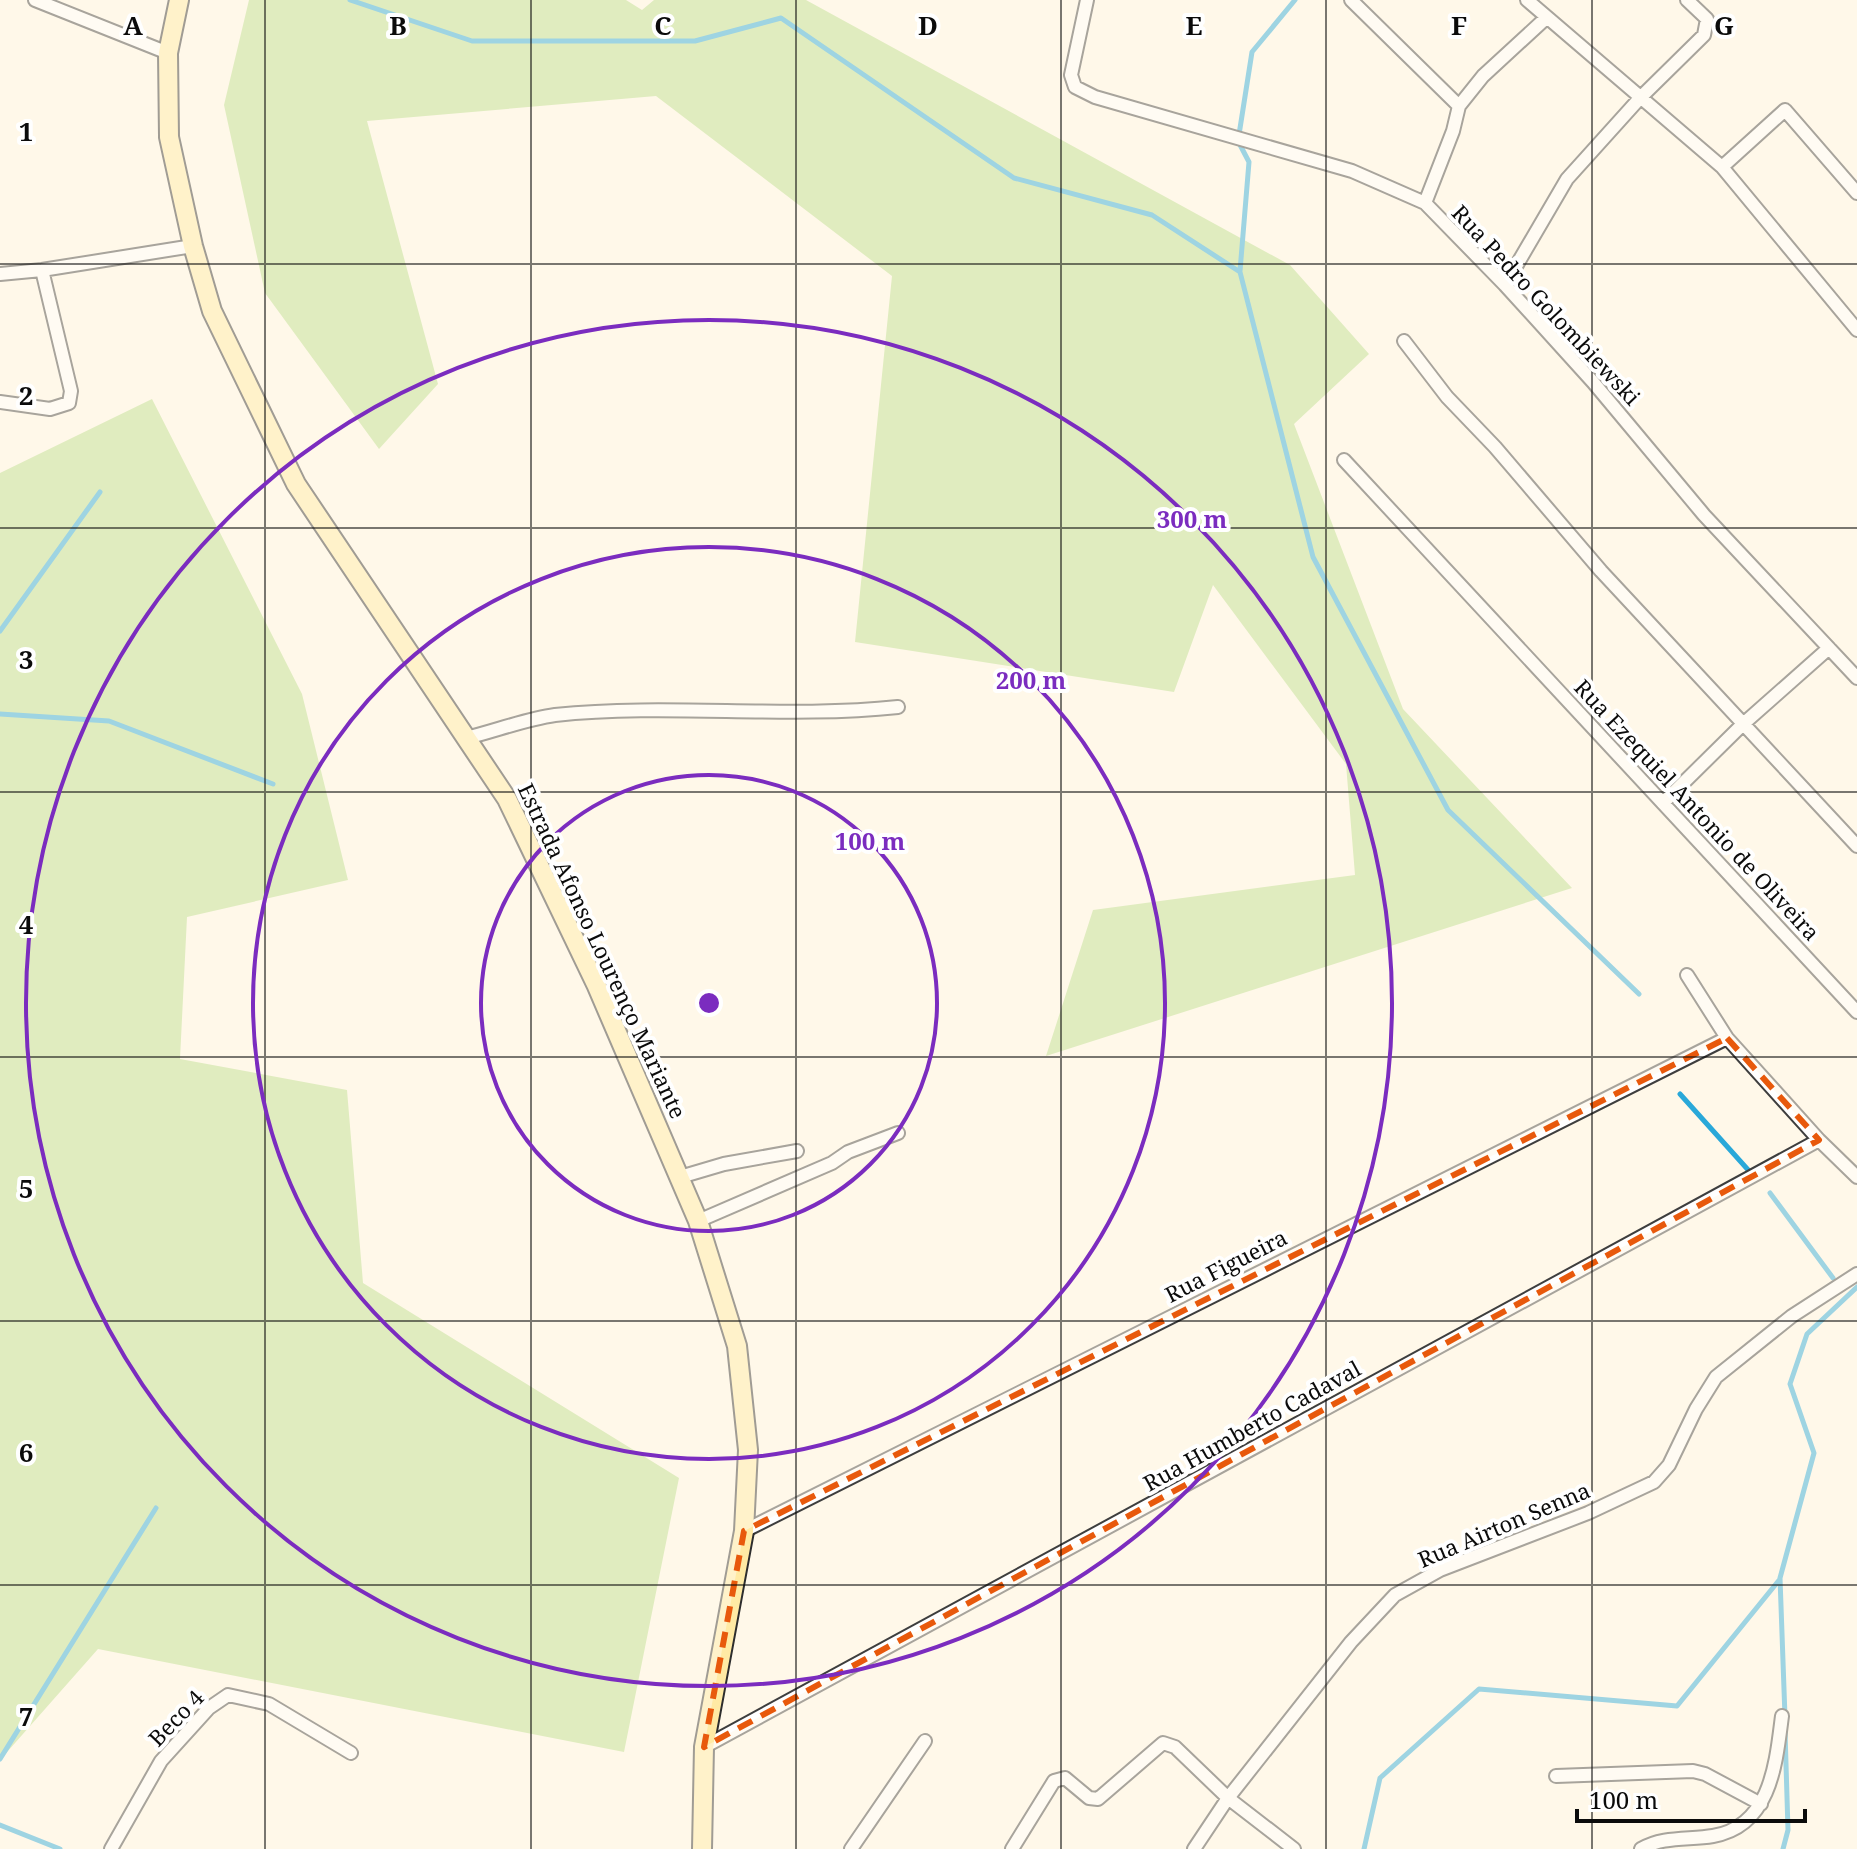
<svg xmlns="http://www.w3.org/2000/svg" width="1857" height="1849" font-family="'Noto Serif',serif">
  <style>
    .forest { fill: #bbde8d }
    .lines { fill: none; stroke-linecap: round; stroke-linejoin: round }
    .stream { stroke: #29a8d9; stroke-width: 5 }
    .minor-casing { stroke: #3e3e3e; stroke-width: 16 }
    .secondary-casing { stroke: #2d2d2d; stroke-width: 22 }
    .minor { stroke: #fff; stroke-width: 12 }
    .secondary { stroke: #ffeaa4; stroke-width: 18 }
    .marked { fill: none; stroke: #e8590c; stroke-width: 6; stroke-dasharray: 16 10; stroke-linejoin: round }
    .grid { fill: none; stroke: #0b0b0b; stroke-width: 2; stroke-opacity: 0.55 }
    .ring { fill: none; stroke: #7b2cbf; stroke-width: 4 }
    .labels { text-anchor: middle; stroke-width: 8; stroke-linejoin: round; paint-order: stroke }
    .street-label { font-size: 22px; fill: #0b0b0b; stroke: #fff }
    .grid-label { font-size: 26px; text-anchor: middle; font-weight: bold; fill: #0b0b0b; stroke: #fff; stroke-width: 8; stroke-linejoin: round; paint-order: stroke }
    .centre { fill: #7b2cbf; stroke: #fff; stroke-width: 4 }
    .ring-label { font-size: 24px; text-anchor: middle; font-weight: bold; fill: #7b2cbf; stroke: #fff; stroke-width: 8; stroke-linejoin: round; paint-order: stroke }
  </style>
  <rect width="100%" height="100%" fill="#fff8e9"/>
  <path class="forest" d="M 249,0 L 626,0 L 642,10 L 654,0 L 806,0 L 1290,265 L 1369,354 L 1294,424 L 1403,709 L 1572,888 L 1046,1056 L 1093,910 L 1355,875 L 1346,764 L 1213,585 L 1174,692 L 855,642 L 892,276 L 656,96 L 367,121 L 438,384 L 379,449 L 265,293 L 224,105 Z
    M 152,399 L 302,694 L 348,880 L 187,917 L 180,1059 L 347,1090 L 363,1283 L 679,1478 L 624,1752 L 98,1649 L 0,1760 L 0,473 Z"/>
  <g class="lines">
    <path class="stream" d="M 350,0 L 472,41 L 695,41 L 781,18 L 1014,178 L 1152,215 L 1240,272 L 1313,557 L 1448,810 L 1639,994
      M 1240,271 L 1249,162 L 1238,141 L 1252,52 L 1295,0
      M 0,631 L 100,492
      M 0,714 L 109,721 L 273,784
      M 1680,1094 L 1750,1172
      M 1770,1193 L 1833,1278
      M 1785,1717 L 1780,1578 L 1814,1453 L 1790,1384 L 1807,1334 L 1857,1287
      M 0,1759 L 156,1508
      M 0,1825 L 60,1849
      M 1364,1849 L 1380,1778 L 1479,1689 L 1677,1706 L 1780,1579
      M 1783,1849 L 1788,1830 L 1785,1731"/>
    <g class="minor-casing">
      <path id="minor" d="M 35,0 L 168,53
        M 1087,0 L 1071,75 L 1075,87 L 1095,97 L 1352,171 L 1425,203 L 1505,285 L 1593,382 L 1704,515 L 1857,678
        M 1351,0 L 1459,106
        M 1527,0 L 1722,167 L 1857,330
        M 1722,167 L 1785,110 L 1857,193
        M 1425,203 L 1453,131 L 1459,106 L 1483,76 L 1546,18
        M 0,274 L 42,270 L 193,246
        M 1505,285 L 1567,179 L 1640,98 L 1704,35 L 1707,19 L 1687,0
        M 1404,341 L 1447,397 L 1495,447 L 1601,571 L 1857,846
        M 0,402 L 50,409 L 69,403 L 71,391 L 42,270
        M 1344,460 L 1857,1012
        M 466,738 C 495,731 526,719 555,715 C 669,703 784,719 898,707
        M 1664,802 L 1742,725 L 1829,648
        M 1687,975 L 1727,1038 L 1819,1140 L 1857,1177
        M 680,1177 L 724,1164 L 797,1151
        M 698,1221 L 832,1163 L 848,1152 L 898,1133
        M 744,1531 L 1727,1038
        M 704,1747 L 1819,1140
        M 1556,1776 L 1693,1771 L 1705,1774 L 1761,1804
        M 111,1849 L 161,1761 L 209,1708 L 228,1695 L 269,1704 L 351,1753
        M 851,1849 L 925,1741
        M 1012,1849 L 1054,1781 L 1065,1778 L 1089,1798 L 1098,1799 L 1163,1743 L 1175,1747 L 1228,1798 L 1294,1849
        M 1194,1849 L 1228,1798 L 1351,1642 L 1395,1595 L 1440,1570 L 1588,1513 L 1654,1482 L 1669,1465 L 1696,1409 L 1716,1377 L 1792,1316 L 1857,1274
        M 1641,1849 C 1663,1836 1688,1840 1713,1836 C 1771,1826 1776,1763 1782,1716"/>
    </g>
    <g class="secondary-casing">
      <path id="secondary" d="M 179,0 L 168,53 L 169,137 L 193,246 L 212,311 L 296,484 L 507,799 L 596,984 L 698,1221 L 737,1346 L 748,1450 L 744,1531 L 704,1747 L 702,1849"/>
    </g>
    <use href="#minor" class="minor"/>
    <use href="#secondary" class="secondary"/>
  </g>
  <path d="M0 0H1857V1849H0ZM 1727,1038 L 1819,1140 L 704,1747 L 744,1531 Z" fill="#fff8e9" fill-opacity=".55" fill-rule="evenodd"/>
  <path class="marked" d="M 1727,1038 L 1819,1140 L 704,1747 L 744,1531 Z"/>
  <path class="grid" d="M 265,0 L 265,1849M 531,0 L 531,1849M 796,0 L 796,1849M 1061,0 L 1061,1849M 1326,0 L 1326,1849M 1592,0 L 1592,1849M 0,264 L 1857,264M 0,528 L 1857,528M 0,792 L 1857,792M 0,1057 L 1857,1057M 0,1321 L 1857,1321M 0,1585 L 1857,1585"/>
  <g class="ring">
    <circle cx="709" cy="1003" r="228"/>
    <circle cx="709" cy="1003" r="456"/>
    <circle cx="709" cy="1003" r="683"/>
  </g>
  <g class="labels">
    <g class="street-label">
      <text transform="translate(1546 305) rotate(47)" y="8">Rua Pedro Golombiewski</text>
      <text transform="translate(1697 810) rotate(47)" y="8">Rua Ezequiel Antonio de Oliveira</text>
      <text transform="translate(602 951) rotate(65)" y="8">Estrada Afonso Lourenço Mariante</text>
      <text transform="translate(1226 1266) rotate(-27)" y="8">Rua Figueira</text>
      <text transform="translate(1252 1426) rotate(-29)" y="8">Rua Humberto Cadaval</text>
      <text transform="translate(1504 1525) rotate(-23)" y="8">Rua Airton Senna</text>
      <text transform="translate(176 1718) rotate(-46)" y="8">Beco 4</text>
    </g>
  </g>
  <g class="grid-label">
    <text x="133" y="35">A</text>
    <text x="398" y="35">B</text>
    <text x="663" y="35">C</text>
    <text x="928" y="35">D</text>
    <text x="1194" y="35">E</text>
    <text x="1459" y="35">F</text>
    <text x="1724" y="35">G</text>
    <text x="26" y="141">1</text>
    <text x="26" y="405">2</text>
    <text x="26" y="669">3</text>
    <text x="26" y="934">4</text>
    <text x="26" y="1198">5</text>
    <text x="26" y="1462">6</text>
    <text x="26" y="1726">7</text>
  </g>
  <circle cx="709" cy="1003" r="12" class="centre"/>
  <g class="ring-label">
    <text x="1192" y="528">300 m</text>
    <text x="1031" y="689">200 m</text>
    <text x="870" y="850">100 m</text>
  </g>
  <path d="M1577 1809v12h228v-12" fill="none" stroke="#0b0b0b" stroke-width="4"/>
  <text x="1589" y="1809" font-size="24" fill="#0b0b0b" stroke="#ffffff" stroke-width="6" paint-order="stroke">100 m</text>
</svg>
